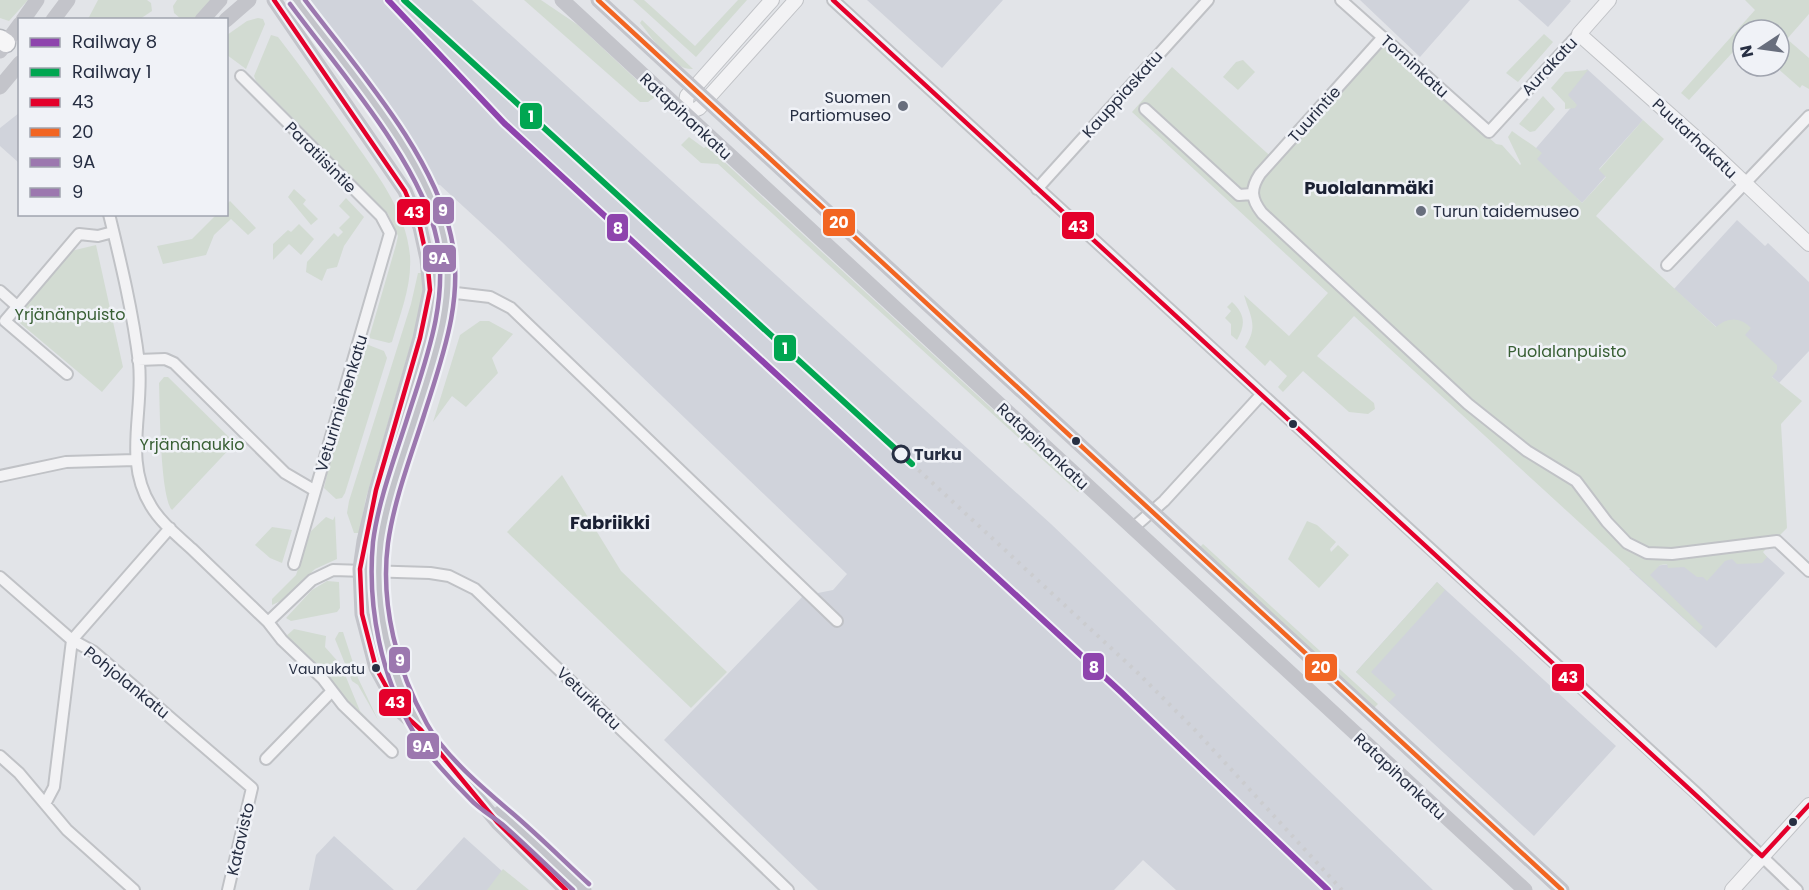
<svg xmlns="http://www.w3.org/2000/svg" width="1809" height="890" font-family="Poppins,sans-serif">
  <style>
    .built { fill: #d0d3db }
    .green { fill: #d2dbd2 }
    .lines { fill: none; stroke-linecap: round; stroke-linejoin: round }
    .minor-casing { stroke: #c0c2c6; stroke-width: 14 }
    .tertiary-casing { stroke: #c0c2c6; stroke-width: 16 }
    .trunk-casing { stroke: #b4b7bd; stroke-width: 21 }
    .minor { stroke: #f2f2f4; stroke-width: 10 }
    .tertiary { stroke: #f2f2f4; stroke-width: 14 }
    .secondary { stroke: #c3c4ca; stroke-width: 15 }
    .trunk { stroke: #f6f6f7; stroke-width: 18 }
    .rail { stroke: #cbcccf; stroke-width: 4; stroke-dasharray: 3 6; stroke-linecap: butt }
    .bus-1-casing { stroke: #f0f2f7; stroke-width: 9 }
    .bus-2-casing { stroke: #f0f2f7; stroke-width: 9 }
    .bus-3-casing { stroke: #f0f2f7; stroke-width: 9 }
    .bus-4-casing { stroke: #f0f2f7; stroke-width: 9 }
    .bus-1 { stroke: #e4002b; stroke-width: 4.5 }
    .bus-2 { stroke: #f26522; stroke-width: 4.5 }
    .bus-3 { stroke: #9c78af; stroke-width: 4.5 }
    .bus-4 { stroke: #9c78af; stroke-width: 4.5 }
    .rail-1-casing { stroke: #f0f2f7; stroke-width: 10 }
    .rail-2-casing { stroke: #f0f2f7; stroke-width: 10 }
    .rail-1 { stroke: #8e44ad; stroke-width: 6 }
    .rail-2 { stroke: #00a651; stroke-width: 6 }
    .poi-dot { fill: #686e7d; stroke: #f0f2f7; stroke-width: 2 }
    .bus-dot { fill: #272f43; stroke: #f0f2f7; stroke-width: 2 }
    .stop-dot { fill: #f0f2f7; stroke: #272f43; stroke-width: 3 }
    .labels { text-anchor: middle; stroke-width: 5; stroke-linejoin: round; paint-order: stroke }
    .bus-label { font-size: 14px; fill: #272f43; stroke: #f0f2f7; text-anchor: end }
    .street-label { font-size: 16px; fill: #272f43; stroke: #f0f2f7 }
    .poi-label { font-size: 16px; fill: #272f43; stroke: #f0f2f7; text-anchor: end }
    .park-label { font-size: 16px; fill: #385f34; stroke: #f0f2f7 }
    .stop-label { font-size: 16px; font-weight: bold; fill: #272f43; stroke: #f0f2f7; text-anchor: start }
    .neighbourhood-label { font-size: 18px; font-weight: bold; fill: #1a2033; stroke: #f0f2f7 }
    .line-badge { stroke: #f0f2f7; stroke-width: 2 }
    .badge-label { font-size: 16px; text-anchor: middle; font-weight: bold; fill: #fff }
  </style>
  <rect width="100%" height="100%" fill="#e2e4e8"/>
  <path class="built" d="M 304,0 L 472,0 L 1051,524 L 1433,890 L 1176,890 L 1143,860 L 1114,890 L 818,890 L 664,740 L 803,596 L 833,590 L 847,574 L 502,242 L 440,185 L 435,184 L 423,162 Z
    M 867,0 L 1003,0 L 942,68 Z
    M 1360,0 L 1470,0 L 1420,57 Z
    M 1518,0 L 1570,0 L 1571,1 L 1548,27 Z
    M 1587,69 L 1643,120 L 1599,169 L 1606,176 L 1582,203 L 1530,155 L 1575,103 L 1565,94 Z
    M 19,113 L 19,163 L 0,146 L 0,128 Z
    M 1737,220 L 1765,246 L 1768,243 L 1809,282 L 1809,351 L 1779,383 L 1674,289 Z
    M 1763,553 L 1785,573 L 1716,648 L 1629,569 Z
    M 1437,582 L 1616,746 L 1534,836 L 1356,672 Z
    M 334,836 L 394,890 L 309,890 L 316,855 Z
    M 464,837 L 513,881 L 523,890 L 416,890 Z"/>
  <path class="green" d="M 0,0 L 28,0 L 9,21 L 0,18 Z
    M 98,0 L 147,0 L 151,3 L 152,11 L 140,19 L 88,19 Z
    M 177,0 L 214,0 L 197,19 L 181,19 L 174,13 L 173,6 Z
    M 524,0 L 541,0 L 578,25 L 655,97 L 648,102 L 640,102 Z
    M 633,0 L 644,0 L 695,46 L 738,0 L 747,0 L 696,57 Z
    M 1745,0 L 1809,0 L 1809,14 L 1787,39 L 1809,58 L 1809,89 L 1802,85 L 1800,88 L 1775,66 L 1779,66 L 1779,30 L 1743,30 L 1743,41 L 1689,100 L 1681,93 L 1755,10 Z
    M 258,18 L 263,19 L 265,24 L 246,69 L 227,55 L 227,35 L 247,21 Z
    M 642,20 L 693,69 C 671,70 653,38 640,23 Z
    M 1544,34 L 1553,42 L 1518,82 L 1506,73 Z
    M 271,35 L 278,37 C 303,69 326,102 349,134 C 375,172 406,209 410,256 C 412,286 400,314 392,342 L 389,343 L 369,338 L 396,245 L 398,236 L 388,214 L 256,81 L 254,76 Z
    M 1382,48 L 1392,50 L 1496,144 L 1502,145 L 1520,165 L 1521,164 L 1508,137 L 1512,131 C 1522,139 1533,144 1542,153 L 1537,159 L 1582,203 L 1606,177 L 1599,170 L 1643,120 L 1664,139 L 1596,216 L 1716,327 C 1728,317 1740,317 1751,328 L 1745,335 L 1777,365 L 1777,370 L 1772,377 L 1802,401 L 1781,424 L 1787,528 L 1763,552 L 1767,557 L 1762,563 L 1737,564 L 1732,559 L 1725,561 L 1707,581 L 1703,577 L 1697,577 L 1684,567 L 1668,568 L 1667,564 L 1660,565 L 1650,575 L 1703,627 L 1699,632 L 1354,316 L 1317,356 L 1374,403 L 1375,409 L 1368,414 L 1349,412 L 1303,371 L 1283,392 L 1278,387 L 1287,376 L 1270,360 L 1265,366 L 1245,347 C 1259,326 1250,316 1244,295 L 1289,336 L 1328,293 L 1132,112 L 1172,67 L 1277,162 Z
    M 1243,60 L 1255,72 L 1238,90 L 1223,77 L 1236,62 Z
    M 1588,70 L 1568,95 L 1577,105 L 1575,108 L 1565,109 L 1565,103 L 1551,88 L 1565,72 Z
    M 1543,96 L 1555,109 L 1535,131 L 1530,132 L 1519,124 Z
    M 689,137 L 704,148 L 707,146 L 1080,490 L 1078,492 L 718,164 L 701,163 L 681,145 Z
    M 294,189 L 306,200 L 303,204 L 318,219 L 311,225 L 288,197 Z
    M 346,198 L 364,217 L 344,246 L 337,267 L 327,269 L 322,281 L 306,272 L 307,262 L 334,233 L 338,237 L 343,232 L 339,228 L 350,217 L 339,206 Z
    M 230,201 L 256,228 L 248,235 L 231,219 L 214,235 L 206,255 L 163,264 L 157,246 L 192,239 L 216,215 L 226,214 L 227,204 Z
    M 299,224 L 314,239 L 301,255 L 289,244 L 273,260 L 273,244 L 288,230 L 291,232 Z
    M 96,245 L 123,367 L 102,392 L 14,318 L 71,251 Z
    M 418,273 L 424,273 L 424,299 L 366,498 L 359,533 L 354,533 L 347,513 L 349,501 L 411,304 Z
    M 1232,302 C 1245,314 1246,324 1237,340 L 1231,335 L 1231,324 L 1225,318 L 1231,311 L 1227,307 Z
    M 480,321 L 489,321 L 513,334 L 492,358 L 498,373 L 466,407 L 452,396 L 433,422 L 460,335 Z
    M 366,344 L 384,351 L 387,358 L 345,493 L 342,498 L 336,499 L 324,488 L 330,460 Z
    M 164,377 L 168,377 L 235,443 L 172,510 C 160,495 160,406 159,383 Z
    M 562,475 L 621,571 L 727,672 L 691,708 L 507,532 Z
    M 335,516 L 337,559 L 315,569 L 283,600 L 272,605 L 272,599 L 296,575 L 311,531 L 326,517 L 333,520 Z
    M 1307,521 L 1317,525 L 1336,542 L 1330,549 L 1331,552 L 1338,545 L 1349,555 L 1319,588 L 1288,559 Z
    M 272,527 L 292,530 L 282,563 L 270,558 L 255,545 Z
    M 1203,544 L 1378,704 L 1374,708 L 1200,547 Z
    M 327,581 L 339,582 L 340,608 L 337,612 L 291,621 L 286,618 L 312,590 Z
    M 1437,582 L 1445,590 L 1371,672 L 1396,695 L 1389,702 L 1356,672 Z
    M 294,629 L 326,636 L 325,647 L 341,665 L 360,711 L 379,731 L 351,703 L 347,704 L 285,637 Z
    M 339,632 L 343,632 L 358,678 L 378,720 L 358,685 L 352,681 L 335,639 Z
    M 503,869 L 529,890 L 487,890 Z"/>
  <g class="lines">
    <g class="minor-casing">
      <path id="minor" d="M 833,0 L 1696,793 L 1797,890
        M 1341,0 L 1489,132 L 1579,34
        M 1383,37 L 1260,174 C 1250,189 1251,199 1262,213 L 1468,404 L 1527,451 L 1576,481 L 1607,522 L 1627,543 L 1647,553 L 1672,554 L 1777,541 L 1809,571
        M 241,76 L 381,216 L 390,233 L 294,564
        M 1145,109 L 1239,195 L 1252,194
        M 1037,189 L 1208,0
        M 109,214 C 121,263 133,313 139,363 C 144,412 123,461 151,506 C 161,523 178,536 192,549 C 218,574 243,598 268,622 L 312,580 L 333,570 L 430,573 L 449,576 L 475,589 L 788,890
        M 1667,265 L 1809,116
        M 430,290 L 490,297 L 511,308 L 837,621
        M 0,291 L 18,307
        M 138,360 L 165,359 L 174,363 L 285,473 L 314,490
        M 67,374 L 5,321 L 79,234 L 98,236 L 113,232
        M 0,476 L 66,462 L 135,460
        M 1133,528 L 1164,501 L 1261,395
        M 0,577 L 72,640 L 94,652 L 252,788 L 228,890
        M 268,622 L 282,640 L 323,679 L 343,705 L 392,752
        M 0,756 L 19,773 L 67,830 L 134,890
        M 266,759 L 332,691
        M 45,804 L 54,787 L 72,640 L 170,528"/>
    </g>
    <g class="tertiary-casing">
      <path id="tertiary" d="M 772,0 L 687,96 L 684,114 L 699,108 L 796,0
        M 1609,0 L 1579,34 L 1713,153 L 1809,244
        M 1732,890 L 1809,805"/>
    </g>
    <g class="trunk-casing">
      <path id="trunk" d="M 0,39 L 6,43"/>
    </g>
    <use href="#minor" class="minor"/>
    <use href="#tertiary" class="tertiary"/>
    <path class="secondary" d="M 274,0 L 405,191 L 420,227 L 427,259 L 430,290 L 420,338 L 376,490 L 364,541 L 360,569 L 362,614 L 376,668 L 399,710 L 421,730 L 498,823 L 566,890
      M 296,0 C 321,34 347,69 372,103 C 432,185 463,234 440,339 C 412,437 360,540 387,645 C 394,673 407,698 419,725
      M 562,0 L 1525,890
      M 598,0 L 1562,890
      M 23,20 L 37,0
      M 53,20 L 68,0
      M 202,20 L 220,0
      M 226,20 L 249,0
      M 0,51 L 20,24
      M 0,87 L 20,63
      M 500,813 L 584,890"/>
    <use href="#trunk" class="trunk"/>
    <path class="rail" d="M 912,464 L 1138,673 L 1195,730 L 1342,890"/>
    <g class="bus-1-casing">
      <path id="bus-1" d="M 274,0 L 405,191 L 420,227 L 427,259 L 430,290 L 420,338 L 376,490 L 360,569 L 362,614 L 376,668 L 399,710 L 421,730 L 498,823 L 566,890
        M 833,0 L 1762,856 L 1809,805"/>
    </g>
    <g class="bus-2-casing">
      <path id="bus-2" d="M 598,0 L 1562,890"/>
    </g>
    <g class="bus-3-casing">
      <path id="bus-3" d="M 290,4 C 337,68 422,164 437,240 C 449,302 425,362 407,419 C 395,457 378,502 373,542 C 367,606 381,677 414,733 C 425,752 454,783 470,799 C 479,809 492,816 502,824 C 526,845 549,868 573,890"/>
    </g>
    <g class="bus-4-casing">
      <path id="bus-4" d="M 305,0 C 356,68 433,153 451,236 C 465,298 442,358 424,415 C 411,456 394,500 388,543 C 380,604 397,671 427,724 C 444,755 484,789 511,812 C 538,835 563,860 589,884"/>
    </g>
    <use href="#bus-1" class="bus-1"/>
    <use href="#bus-2" class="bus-2"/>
    <use href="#bus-3" class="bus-3"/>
    <use href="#bus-4" class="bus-4"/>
    <g class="rail-1-casing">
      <path id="rail-1" d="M 388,0 L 504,123 L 1121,692 L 1328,890"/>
    </g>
    <g class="rail-2-casing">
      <path id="rail-2" d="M 404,0 L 912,464"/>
    </g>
    <use href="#rail-1" class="rail-1"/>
    <use href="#rail-2" class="rail-2"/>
  </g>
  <g class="poi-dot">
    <circle cx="903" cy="106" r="6"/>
    <circle cx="1421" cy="211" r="6"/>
  </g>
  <g class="bus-dot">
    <circle cx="1293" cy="424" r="5"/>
    <circle cx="1076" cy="441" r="5"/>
    <circle cx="376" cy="668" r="5"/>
    <circle cx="1793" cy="822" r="5"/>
  </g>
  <circle class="stop-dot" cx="901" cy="454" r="8"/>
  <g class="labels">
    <g class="bus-label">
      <text x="365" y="674">Vaunukatu</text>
    </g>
    <g class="street-label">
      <text transform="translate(1415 66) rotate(42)" y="6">Torninkatu</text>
      <text transform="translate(1549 66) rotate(-47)" y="6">Aurakatu</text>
      <text transform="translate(1122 94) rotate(-48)" y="6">Kauppiaskatu</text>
      <text transform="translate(1314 114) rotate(-48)" y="6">Tuurintie</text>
      <text transform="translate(686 116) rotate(43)" y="6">Ratapihankatu</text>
      <text transform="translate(1695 138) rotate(43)" y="6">Puutarhakatu</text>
      <text transform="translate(321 157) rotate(45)" y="6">Paratiisintie</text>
      <text transform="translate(341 403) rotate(-73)" y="6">Veturimiehenkatu</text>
      <text transform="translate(1043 446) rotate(43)" y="6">Ratapihankatu</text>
      <text transform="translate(127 682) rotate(39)" y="6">Pohjolankatu</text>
      <text transform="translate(589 698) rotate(44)" y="6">Veturikatu</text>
      <text transform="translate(1400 776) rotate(43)" y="6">Ratapihankatu</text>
      <text transform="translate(240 839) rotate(-77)" y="6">Katavisto</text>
    </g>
    <g class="poi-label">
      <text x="891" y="103">Suomen<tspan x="891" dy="18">Partiomuseo</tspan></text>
      <text x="1433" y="217" text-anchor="start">Turun taidemuseo</text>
    </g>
    <g class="park-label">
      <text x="70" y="320">Yrjänänpuisto</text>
      <text x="1567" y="357">Puolalanpuisto</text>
      <text x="192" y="450">Yrjänänaukio</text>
    </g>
    <g class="stop-label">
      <text x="914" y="460">Turku</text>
    </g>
    <g class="neighbourhood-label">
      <text x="1369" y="194">Puolalanmäki</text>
      <text x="610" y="529">Fabriikki</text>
    </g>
  </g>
  <g class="line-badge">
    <rect x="519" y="102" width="24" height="28" rx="6" fill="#00a651"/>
    <rect x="432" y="196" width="23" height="29" rx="6" fill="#9c78af"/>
    <rect x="396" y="198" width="35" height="28" rx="6" fill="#e4002b"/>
    <rect x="822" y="208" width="34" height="29" rx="6" fill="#f26522"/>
    <rect x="1061" y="211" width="34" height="29" rx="6" fill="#e4002b"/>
    <rect x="606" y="213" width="23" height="29" rx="6" fill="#8e44ad"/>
    <rect x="422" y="244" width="35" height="29" rx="6" fill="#9c78af"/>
    <rect x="773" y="334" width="24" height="28" rx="6" fill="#00a651"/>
    <rect x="388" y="646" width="23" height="28" rx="6" fill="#9c78af"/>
    <rect x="1082" y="652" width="23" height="29" rx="6" fill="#8e44ad"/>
    <rect x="1304" y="653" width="34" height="29" rx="6" fill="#f26522"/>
    <rect x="1551" y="663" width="34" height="29" rx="6" fill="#e4002b"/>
    <rect x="378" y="688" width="34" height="29" rx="6" fill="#e4002b"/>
    <rect x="406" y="732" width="34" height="28" rx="6" fill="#9c78af"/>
  </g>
  <g class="badge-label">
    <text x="531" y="122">1</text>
    <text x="443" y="216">9</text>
    <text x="414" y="218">43</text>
    <text x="839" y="228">20</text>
    <text x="1078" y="232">43</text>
    <text x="618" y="234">8</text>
    <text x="439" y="264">9A</text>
    <text x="785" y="354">1</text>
    <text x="400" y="666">9</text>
    <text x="1094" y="673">8</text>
    <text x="1321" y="673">20</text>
    <text x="1568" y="683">43</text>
    <text x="395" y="708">43</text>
    <text x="423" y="752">9A</text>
  </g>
  <rect x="18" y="18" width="210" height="198" fill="#f0f2f7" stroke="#a0a4af" stroke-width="1.5"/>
  <rect x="30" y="38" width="30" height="9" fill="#8e44ad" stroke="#a0a4af" stroke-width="1.5"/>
  <text x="72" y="48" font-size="18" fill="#272f43">Railway 8</text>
  <rect x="30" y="68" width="30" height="9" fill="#00a651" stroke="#a0a4af" stroke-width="1.5"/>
  <text x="72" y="78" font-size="18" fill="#272f43">Railway 1</text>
  <rect x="30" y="98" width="30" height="9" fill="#e4002b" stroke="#a0a4af" stroke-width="1.5"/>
  <text x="72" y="108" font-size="18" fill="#272f43">43</text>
  <rect x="30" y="128" width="30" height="9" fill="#f26522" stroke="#a0a4af" stroke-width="1.5"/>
  <text x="72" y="138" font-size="18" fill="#272f43">20</text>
  <rect x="30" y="158" width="30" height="9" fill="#9c78af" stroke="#a0a4af" stroke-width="1.5"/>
  <text x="72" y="168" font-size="18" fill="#272f43">9A</text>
  <rect x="30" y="188" width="30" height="9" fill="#9c78af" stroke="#a0a4af" stroke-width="1.5"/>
  <text x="72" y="198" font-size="18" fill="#272f43">9</text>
  <g transform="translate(1761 48) rotate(257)"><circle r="28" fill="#f0f2f7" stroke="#a0a4af" stroke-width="1.5"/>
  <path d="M0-4.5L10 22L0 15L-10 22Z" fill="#686e7d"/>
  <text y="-9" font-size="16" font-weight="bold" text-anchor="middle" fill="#272f43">N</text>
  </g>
</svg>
